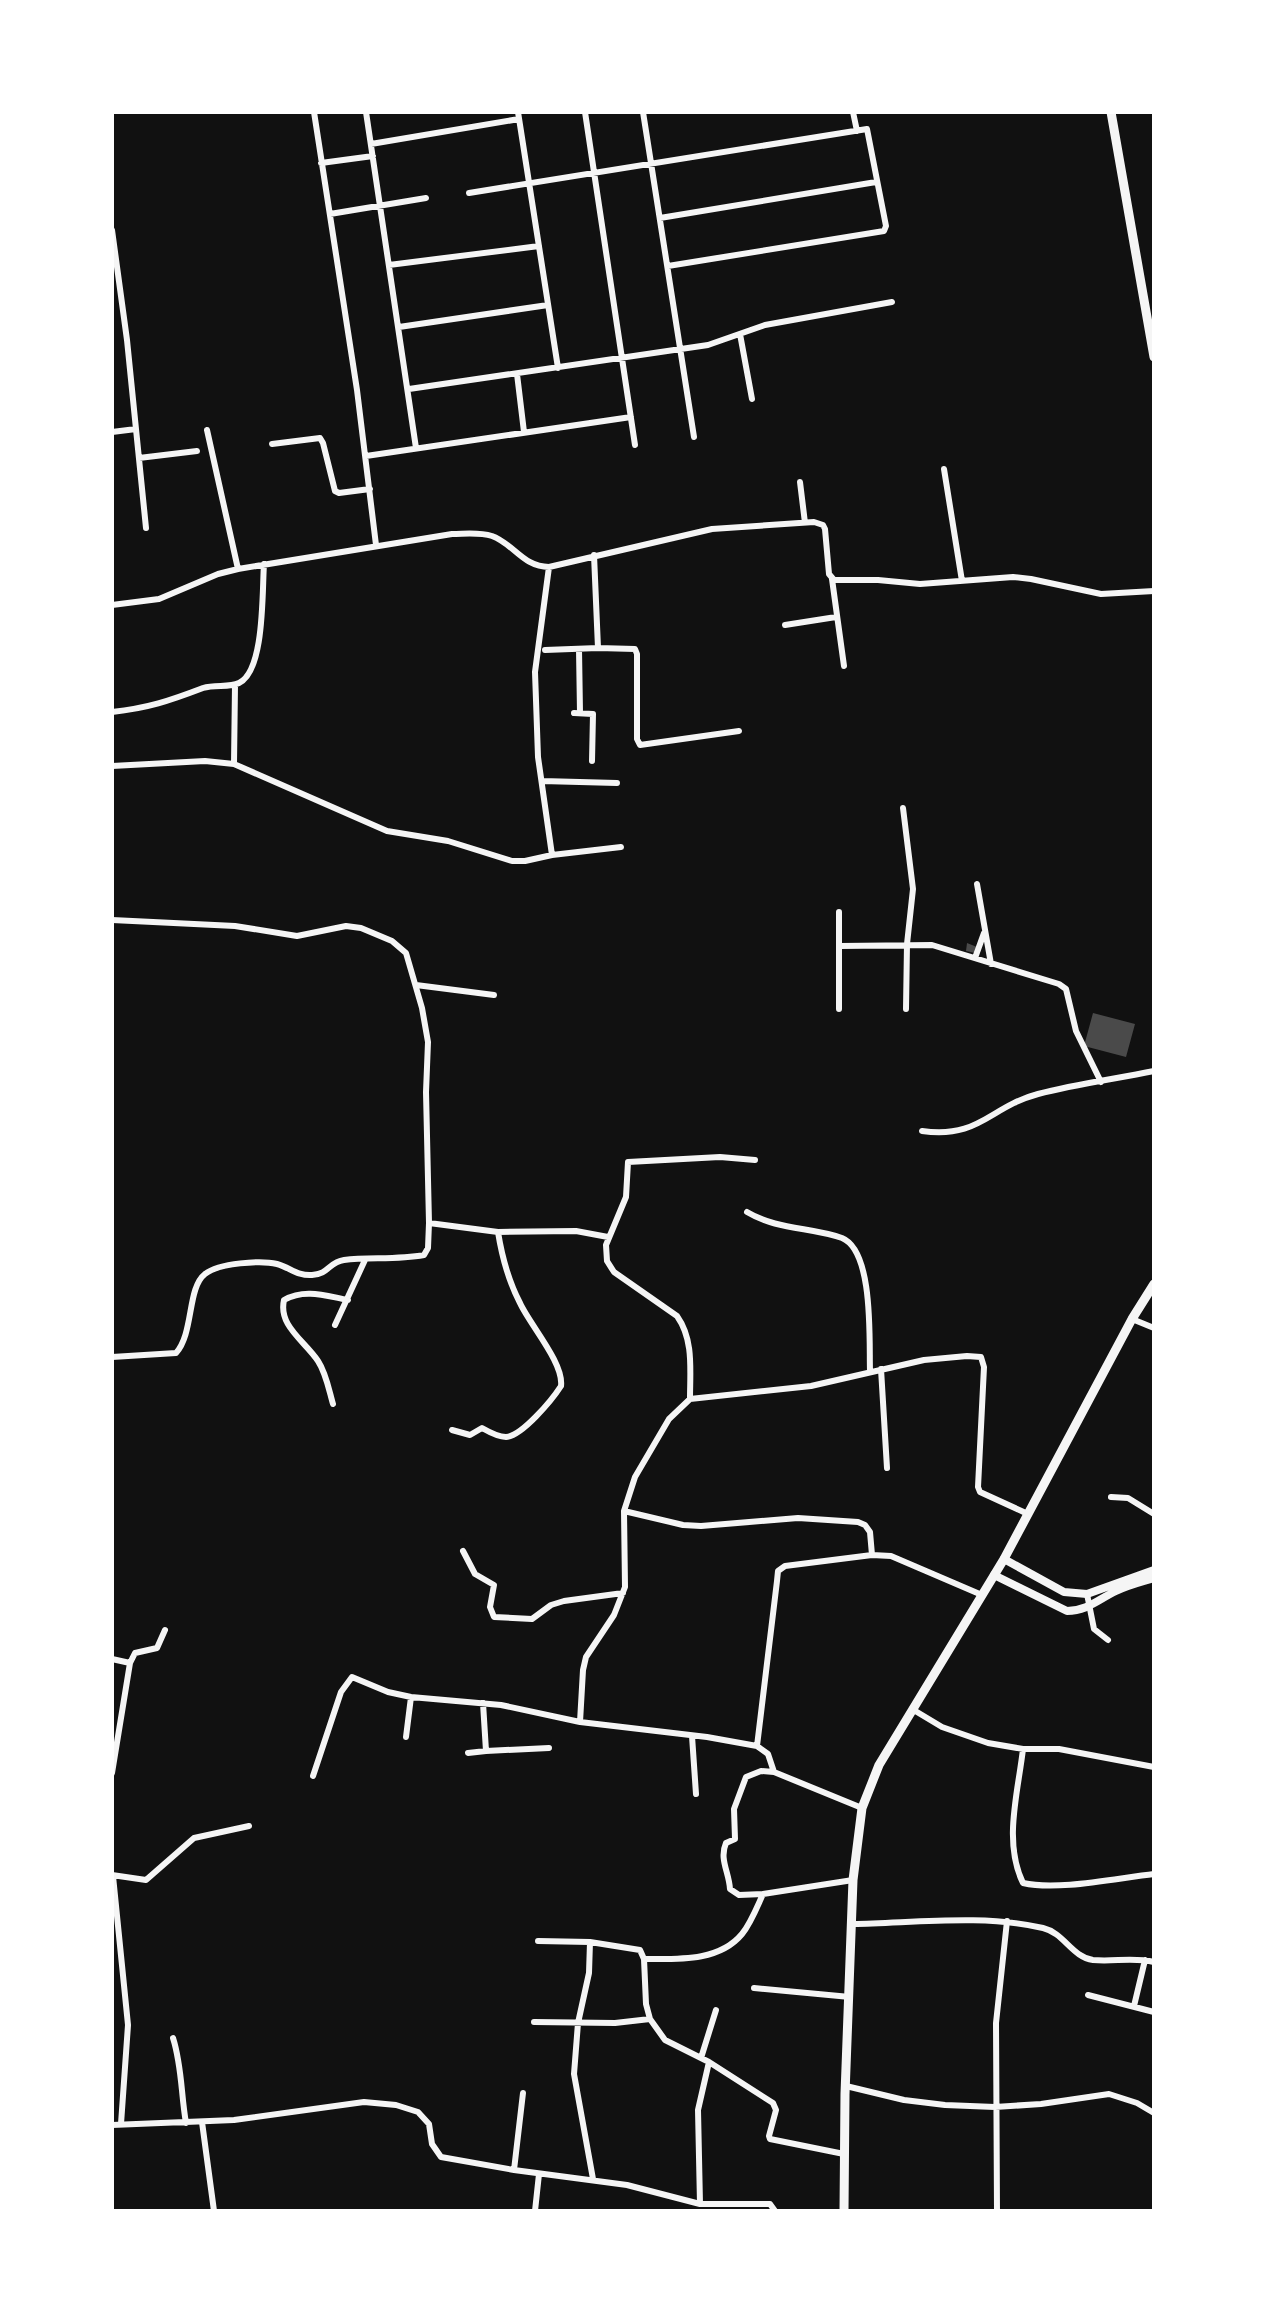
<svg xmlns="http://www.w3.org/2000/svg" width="1266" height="2323" font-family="Manrope,sans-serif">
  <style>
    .building { fill: #4a4a4a }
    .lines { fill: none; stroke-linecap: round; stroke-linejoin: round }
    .minor { stroke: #f5f5f5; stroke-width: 6 }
    .tertiary { stroke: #f5f5f5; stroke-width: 8 }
    .secondary { stroke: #f5f5f5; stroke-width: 9 }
  </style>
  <rect width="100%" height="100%" fill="#111"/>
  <path class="building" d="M 967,943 L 977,947 L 975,953 L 966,951 Z
    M 1093,1013 L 1135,1024 L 1126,1057 L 1084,1046 Z"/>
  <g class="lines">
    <path class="minor" d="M 314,112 L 357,390 L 376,545
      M 366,112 L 416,448
      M 518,112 L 558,368
      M 585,112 L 635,445
      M 643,112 L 694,437
      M 853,112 L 857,131
      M 371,144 L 519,119
      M 321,163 L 373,156
      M 469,193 L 867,129 L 886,226 L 884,231 L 668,266
      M 330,214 L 426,198
      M 660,218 L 876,182
      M 112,230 L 127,340 L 146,528
      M 389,265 L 539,246
      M 399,327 L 548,305
      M 740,334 L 752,399
      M 517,374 L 524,432
      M 409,389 L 708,345 L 765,325 L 892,302
      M 207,430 L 238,569
      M 112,432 L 136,429
      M 272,444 L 320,438 L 323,443 L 335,491 L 339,493 L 370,489
      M 366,456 L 631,417
      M 139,458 L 197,451
      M 944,469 L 962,581
      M 800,482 L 805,523
      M 594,555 L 598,648 L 635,649 L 637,654 L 637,739 L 640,745 L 739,731
      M 549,567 L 535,672 L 538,757 L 552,855
      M 832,579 L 844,666
      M 112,605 L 159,599 L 218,574 L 238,569 L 452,534 C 465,534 479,532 492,536 C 514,544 523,567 549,567 L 712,529 L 814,522 L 823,525 L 825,529 L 829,574 L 834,580 L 878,580 L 920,584 L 1013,577 L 1031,579 L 1101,594 L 1154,591
      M 785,625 L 836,617
      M 579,649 L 580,713
      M 545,650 L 598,648
      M 235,685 L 234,764 L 387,831 L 448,841 L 512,861 L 525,861 L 552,855 L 621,847
      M 112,712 C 148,708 169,701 203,688 C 215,684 229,688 239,683 C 265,671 262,590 264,564
      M 574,713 L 593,714 L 592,761
      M 112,766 L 205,761 L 234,764
      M 542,781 L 617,783
      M 903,808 L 913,889 L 907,944 L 906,1009
      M 977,884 L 991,964
      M 839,912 L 839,1009
      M 112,920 L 235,926 L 297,936 L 346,926 L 361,928 L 392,941 L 406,953 L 422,1008 L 428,1042 L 426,1092 L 429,1223 L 428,1248 L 424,1255 C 397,1260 370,1257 344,1260 C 329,1262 329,1274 312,1275 C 297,1276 291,1268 277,1264 C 261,1260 219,1263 205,1274 C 187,1288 194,1333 176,1353 L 112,1357
      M 840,946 L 932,945 L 1059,984 L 1066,989 L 1076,1031 L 1101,1082
      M 975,958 L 984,933
      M 416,985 L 494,995
      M 922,1131 C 980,1139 989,1107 1038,1094 C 1076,1084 1115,1079 1154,1071
      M 747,1212 C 777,1230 810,1227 842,1238 C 874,1251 869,1341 870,1371
      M 429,1223 L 498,1232 L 576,1231 L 608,1237
      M 1132,1319 L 1154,1328
      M 335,1325 L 365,1260
      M 881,1369 L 887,1468
      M 690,1399 C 690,1370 694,1340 677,1316 L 614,1272 L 607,1261 L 606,1245 L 626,1197 L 628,1162 L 720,1157 L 755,1160
      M 333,1404 C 329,1390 326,1373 318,1361 C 305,1341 278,1326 284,1300 C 305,1288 326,1296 348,1300
      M 452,1430 L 470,1435 L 482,1428 C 489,1432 498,1437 506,1437 C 522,1436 552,1400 561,1386 C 564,1363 530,1325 520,1303 C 508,1280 502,1257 498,1232
      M 1111,1497 L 1128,1498 L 1154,1514
      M 624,1511 L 683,1525 L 701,1526 L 798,1518 L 858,1522 L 865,1525 L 870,1532 L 872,1555
      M 463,1551 L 475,1574 L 494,1585 L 490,1607 L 494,1617 L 532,1619 L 551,1605 L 564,1601 L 623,1593
      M 1087,1594 L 1094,1629 L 1108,1640
      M 112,1659 L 130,1663
      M 912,1709 L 942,1727 L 988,1743 L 1023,1749 L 1059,1749 L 1154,1767
      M 580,1722 L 583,1670 L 586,1657 L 614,1615 L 625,1587 L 624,1511 L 635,1477 L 669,1419 L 690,1399 L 811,1386 L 924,1360 L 967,1356 L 981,1357 L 984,1367 L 978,1487 L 980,1492 L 1028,1514
      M 692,1736 L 696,1794
      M 406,1737 L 411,1697
      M 757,1746 L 777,1581 L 778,1571 L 785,1566 L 872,1555 L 891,1556 L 982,1595
      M 1023,1749 C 1018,1793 1003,1842 1023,1883 C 1058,1891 1117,1878 1154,1874
      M 486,1751 L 549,1748
      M 468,1753 L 486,1751 L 483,1703
      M 112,1773 L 130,1663 L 135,1653 L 157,1648 L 165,1630
      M 313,1776 L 341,1692 L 352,1677 L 388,1692 L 411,1697 L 501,1705 L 580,1722 L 707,1737 L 757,1746 L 768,1754 L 774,1772 L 862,1808
      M 112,1875 L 146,1880 L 194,1838 L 249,1826
      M 113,1876 L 128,2025 L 121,2124
      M 763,1894 L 739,1895 L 730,1889 C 729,1872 719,1859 726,1843 L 735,1839 L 734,1809 L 746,1777 L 761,1771 L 774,1772
      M 853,1924 C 914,1923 984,1914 1043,1928 C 1064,1933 1072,1957 1093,1960 C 1113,1962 1134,1957 1154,1962
      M 538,1941 L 590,1942 L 589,1973 L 578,2023 L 574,2074 L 593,2179
      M 590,1942 L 640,1950 L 644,1959 L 646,2004 L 650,2019 L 665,2040 L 709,2062 L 773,2103 L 776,2110 L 769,2136 L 770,2139 L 844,2154
      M 644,1959 C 677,1959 719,1962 742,1934 C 751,1923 757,1907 763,1894 L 853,1880
      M 754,1988 L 850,1997
      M 1088,1995 L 1154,2012
      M 1134,2006 L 1145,1960
      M 534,2022 L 615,2023 L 650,2019
      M 173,2038 C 182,2066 181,2095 186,2123
      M 701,2058 L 716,2010
      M 846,2086 L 904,2100 L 945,2105 L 995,2107 L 1041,2104 L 1109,2094 L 1137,2103 L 1154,2113
      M 202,2122 L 214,2211
      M 112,2125 L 234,2120 L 364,2102 L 396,2105 L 418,2112 L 429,2124 L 432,2144 L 441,2157 L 514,2170 L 627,2185 L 700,2204 L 770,2204 L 775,2211
      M 514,2170 L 523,2093
      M 700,2204 L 698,2110 L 709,2062
      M 535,2211 L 539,2174
      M 997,2211 L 996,2023 L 1007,1921"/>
    <path class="tertiary" d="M 1004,1559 L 1064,1592 L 1087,1594 L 1154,1570
      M 994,1575 L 1067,1611 C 1087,1611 1099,1599 1116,1591 C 1128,1585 1141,1582 1154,1578"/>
    <path class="secondary" d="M 1111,112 L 1154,357
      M 844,2211 L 845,2094 L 853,1880 L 862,1808 L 879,1765 L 1004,1559 L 1132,1319 L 1154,1284"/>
  </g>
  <rect width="1266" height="2323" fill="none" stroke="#ffffff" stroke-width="228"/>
</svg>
